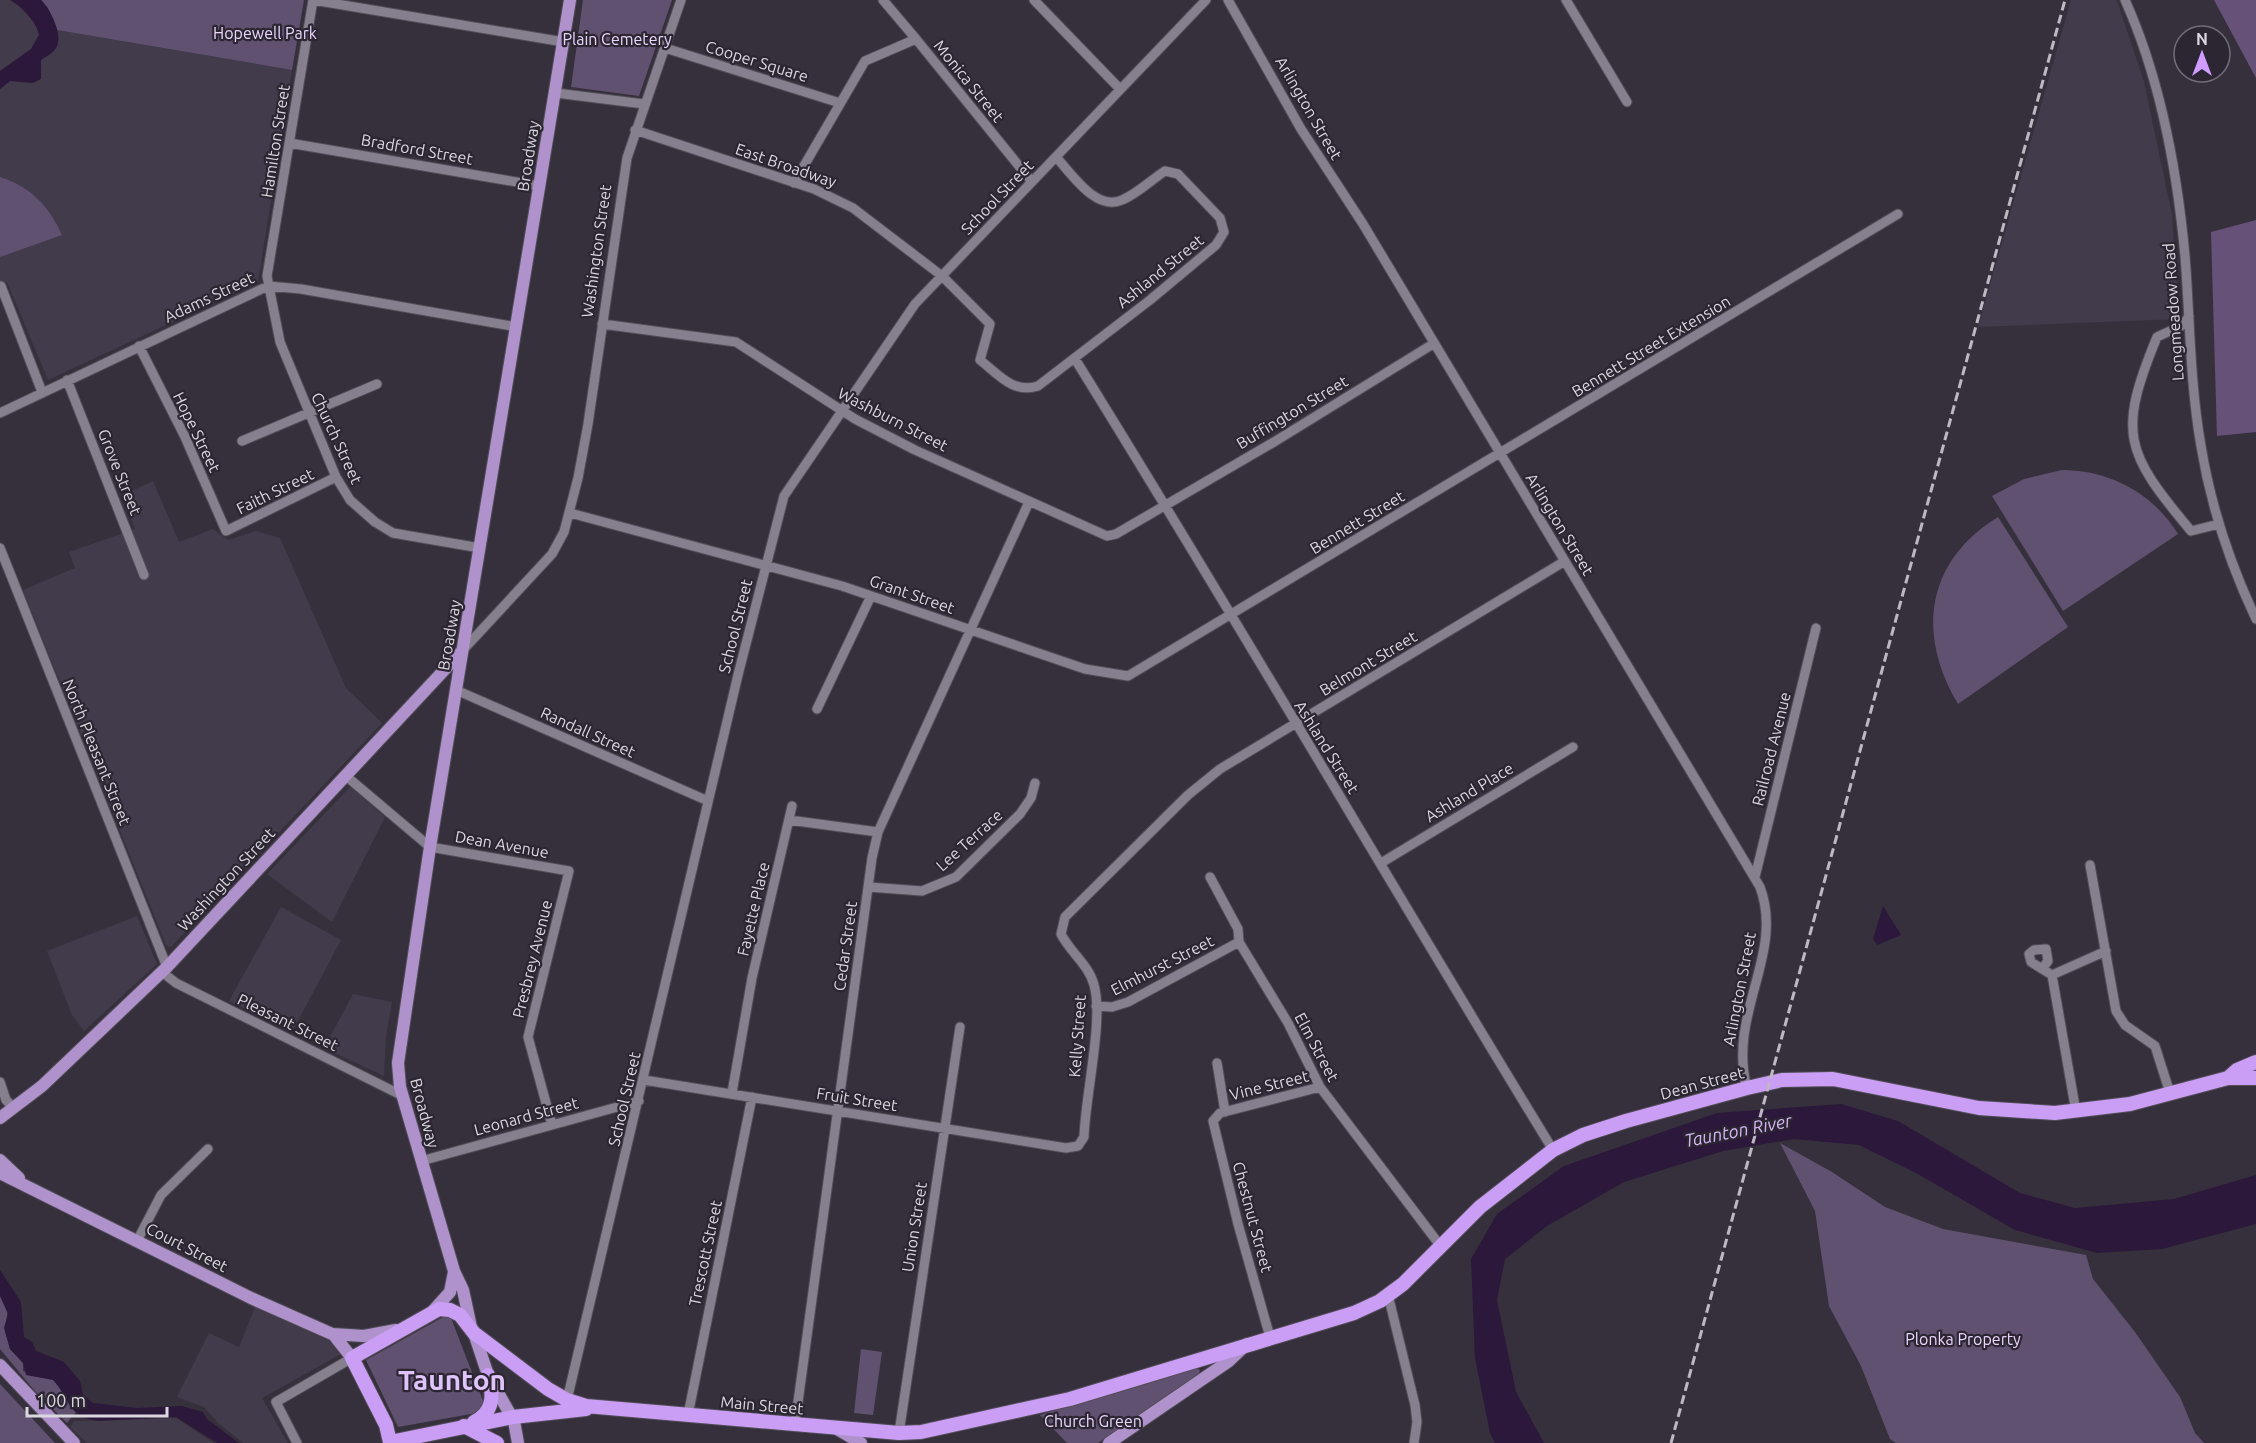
<svg xmlns="http://www.w3.org/2000/svg" width="2256" height="1443" font-family="Ubuntu,sans-serif">
  <style>
    .built { fill: #423b4b }
    .green { fill: #615171 }
    .forest { fill: #665279 }
    .water { fill: #2b183a }
    .lines { fill: none; stroke-linecap: round; stroke-linejoin: round }
    .minor-casing { stroke: #524d58; stroke-width: 11 }
    .major-casing { stroke: #524d58; stroke-width: 14 }
    .highway-casing { stroke: #524d58; stroke-width: 16 }
    .minor { stroke: #86808e; stroke-width: 9 }
    .major { stroke: #af92cb; stroke-width: 12 }
    .highway { stroke: #ca9ef4; stroke-width: 14 }
    .rail { stroke: #bdb8c1; stroke-width: 3; stroke-dasharray: 9 4.5; stroke-linecap: butt }
    .labels { text-anchor: middle; stroke-width: 4.5; stroke-linejoin: round; paint-order: stroke }
    .park-label { font-size: 16px; fill: #ead7fe; stroke: #2c2632 }
    .street-label { font-size: 16px; fill: #dbd7df; stroke: #2c2632 }
    .water-label { font-size: 18px; font-style: italic; fill: #d5b5f5; stroke: #2c2632 }
    .town-label { font-size: 28px; font-weight: bold; fill: #dfc4fb; stroke: #2c2632 }
  </style>
  <rect width="100%" height="100%" fill="#36303c"/>
  <path class="built" d="M 0,0 L 10,0 L 20,6 L 36,25 L 39,35 L 31,49 L 0,71 Z
    M 2071,0 L 2116,0 L 2118,4 L 2144,82 L 2172,215 L 2179,319 L 1978,327 Z
    M 57,30 L 292,70 L 258,282 L 48,380 L 7,282 L 0,284 L 0,89 L 10,81 L 33,83 L 41,75 L 39,64 L 58,36 Z
    M 153,481 L 179,542 L 213,529 L 228,540 L 256,531 L 280,538 L 346,688 L 382,723 L 171,947 L 166,945 L 23,590 L 75,568 L 69,552 L 135,529 L 123,495 Z
    M 350,787 L 385,817 L 332,922 L 267,874 Z
    M 281,907 L 341,940 L 292,1032 L 229,1001 Z
    M 137,916 L 157,964 L 84,1031 L 72,1015 L 47,951 Z
    M 353,994 L 392,1002 L 386,1037 L 384,1076 L 324,1048 Z
    M 255,1307 L 329,1341 L 343,1353 L 262,1398 L 288,1443 L 243,1443 L 218,1423 L 204,1407 L 177,1397 L 209,1333 L 239,1347 Z
    M 176,1418 L 214,1443 L 87,1443 L 70,1427 L 74,1421 Z"/>
  <path class="green" d="M 41,0 L 304,0 L 292,70 L 57,30 L 48,8 Z
    M 583,0 L 672,0 L 639,96 L 571,87 Z
    M 0,177 C 31,187 49,206 62,235 L 0,257 Z
    M 2062,470 C 2109,470 2153,493 2178,534 L 2063,611 L 1992,496 L 2024,479 Z
    M 1998,517 L 2068,627 L 1958,704 C 1916,634 1926,561 1998,517 Z
    M 1780,1143 L 1832,1172 L 1885,1207 L 1943,1229 L 2086,1255 L 2093,1279 L 2135,1332 L 2180,1397 L 2195,1433 L 2204,1443 L 1896,1443 L 1890,1439 L 1861,1366 L 1829,1306 L 1815,1211 Z
    M 0,1296 L 8,1308 L 5,1331 L 10,1349 L 23,1363 L 23,1371 C 30,1374 52,1379 55,1381 C 64,1389 66,1404 76,1412 L 67,1423 L 34,1390 L 0,1349 Z
    M 445,1316 L 451,1318 L 485,1406 L 482,1412 L 398,1427 L 366,1360 Z
    M 861,1349 L 882,1352 L 873,1415 L 854,1413 Z
    M 1194,1367 L 1200,1370 L 1199,1374 L 1098,1443 L 1067,1443 L 1040,1415 Z
    M 0,1384 L 55,1443 L 0,1443 Z"/>
  <path class="forest" d="M 2214,0 L 2256,0 L 2256,78 Z
    M 2256,220 L 2256,432 L 2217,436 L 2211,232 Z"/>
  <path class="water" d="M 10,0 L 41,0 C 50,9 64,35 56,48 C 53,53 46,57 41,60 L 41,79 L 33,83 L 10,81 L 0,89 L 0,71 L 31,49 L 39,35 C 37,22 21,6 10,0 Z
    M 1883,906 L 1901,935 L 1877,945 L 1873,939 Z
    M 1841,1104 L 1898,1121 L 2020,1193 L 2075,1208 L 2174,1199 L 2256,1175 L 2256,1224 L 2162,1249 L 2097,1253 L 2015,1230 L 1916,1173 L 1859,1145 L 1794,1139 L 1723,1151 L 1624,1182 L 1547,1226 L 1505,1259 L 1497,1300 L 1516,1392 L 1544,1443 L 1495,1443 L 1490,1433 L 1475,1358 L 1471,1259 L 1497,1214 L 1564,1166 L 1717,1113 Z
    M 0,1270 L 21,1302 L 24,1337 L 32,1342 L 36,1351 L 64,1362 L 80,1381 L 83,1395 L 93,1403 L 137,1408 L 182,1406 L 203,1412 L 207,1419 L 239,1443 L 217,1443 L 176,1417 L 98,1421 C 67,1417 70,1398 53,1380 L 26,1375 L 23,1363 L 10,1349 L 4,1328 L 8,1314 L 0,1296 Z"/>
  <g class="lines">
    <g class="minor-casing">
      <path id="minor" d="M 313,0 L 267,276 L 280,342 L 336,477 L 350,500 L 375,522 L 393,533 L 480,548
        M 313,0 L 564,42
        M 883,0 L 916,39
        M 1034,0 L 1120,89
        M 1228,0 L 1301,129 L 1363,224 L 1760,887 C 1785,954 1727,1014 1747,1088
        M 1566,0 L 1627,102
        M 2125,0 C 2161,80 2177,169 2185,256 C 2190,319 2190,384 2201,446 C 2211,507 2230,564 2256,619
        M 665,48 L 840,103
        M 556,93 L 644,104
        M 635,130 L 814,189 L 853,208 L 942,276 L 990,324 L 980,360 C 998,374 1013,394 1038,386 L 1150,300 L 1216,245 L 1224,232 L 1220,218 L 1178,174 L 1165,171 C 1151,180 1137,194 1122,200 C 1096,212 1071,173 1056,157
        M 289,143 L 540,186
        M 794,183 L 865,61 L 916,39 L 1032,182
        M 1,286 L 42,392
        M 2189,316 L 2183,325 L 2157,337 C 2117,434 2125,452 2191,531 L 2219,524
        M 602,324 L 736,342 L 855,419 L 915,450 L 1107,536 L 1116,534 L 1274,442 L 1433,344
        M 139,346 L 185,437 L 226,531 L 336,477
        M 1075,359 C 1238,621 1392,887 1553,1150
        M 67,380 L 144,575
        M 0,413 L 268,286 L 301,289 L 517,327
        M 242,441 L 377,384
        M 570,513 L 842,586 L 1085,669 L 1128,676 L 1898,214
        M 0,548 L 167,967
        M 463,650 L 552,554 L 564,532 L 578,478 L 588,424 L 627,158 L 681,0
        M 456,690 L 708,801
        M 817,709 L 871,596
        M 346,776 L 430,847 L 569,871 L 528,1037 L 552,1125
        M 789,820 L 878,832
        M 1381,863 L 1573,747
        M 2090,865 L 2116,1011 L 2125,1025 L 2155,1046 L 2170,1093
        M 1210,877 L 1238,929 L 1239,942 L 1288,1023 L 1320,1087 L 1442,1248
        M 1755,877 L 1816,628
        M 868,887 L 922,891 L 956,877 L 1020,814 L 1031,798 L 1035,783
        M 2042,969 L 2048,961 L 2046,949 L 2034,950 L 2029,954 L 2031,962 L 2052,975
        M 162,972 L 176,983 L 403,1096
        M 2052,975 L 2076,1112
        M 2052,975 L 2106,951
        M 1096,1006 L 1112,1007 L 1128,1002 L 1239,942
        M 1217,1063 L 1225,1112
        M 644,1080 L 1066,1148 L 1078,1146 L 1084,1137 C 1085,1097 1104,1019 1094,985 C 1089,965 1070,952 1061,934 L 1065,917 L 1188,795 L 1220,769 L 1565,561
        M 0,1082 L 6,1100 L 14,1108
        M 732,1093 L 752,978 L 792,806
        M 421,1161 L 639,1101
        M 137,1241 L 161,1195 L 208,1149
        M 1388,1295 L 1415,1405 L 1417,1422 L 1414,1443
        M 1270,1337 L 1238,1224 L 1213,1121 L 1220,1113 L 1320,1087
        M 567,1400 L 738,675 L 784,496 L 915,304 L 1206,0
        M 688,1415 L 752,1097
        M 795,1424 L 872,858 L 878,832 L 1029,502
        M 899,1433 L 960,1027
        M 297,1443 L 276,1402 L 352,1358"/>
    </g>
    <g class="major-casing">
      <path id="major" d="M 0,1118 L 42,1086 L 167,967 L 462,651
        M 0,1160 L 19,1178
        M 0,1173 L 251,1298 L 332,1334 L 364,1336 L 396,1330
        M 432,1312 L 450,1292 L 454,1272
        M 471,1327 L 463,1290 L 454,1271 L 400,1087 L 398,1063 L 430,847 L 570,0
        M 474,1333 L 488,1375 L 514,1421 L 518,1443
        M 333,1334 L 352,1358
        M 0,1365 L 74,1443
        M 837,1429 L 861,1443
        M 1109,1443 L 1229,1361 L 1247,1344"/>
    </g>
    <g class="highway-casing">
      <path id="highway" d="M 2228,1078 L 2237,1070 L 2256,1062
        M 474,1422 C 494,1412 494,1395 488,1375
        M 464,1426 L 497,1443
        M 390,1442 L 386,1425 L 352,1358 L 439,1309 L 450,1310 L 460,1315 L 474,1333 L 548,1389 L 567,1400 L 586,1406 L 899,1433 L 921,1432 L 1070,1399 L 1354,1313 L 1380,1301 L 1403,1284 L 1480,1207 L 1553,1150 L 1583,1135 L 1626,1121 L 1747,1088 L 1782,1080 L 1833,1079 L 1979,1108 L 2055,1113 L 2130,1104 L 2228,1078 L 2256,1078
        M 390,1442 L 513,1417 L 586,1409"/>
    </g>
    <use href="#minor" class="minor"/>
    <use href="#major" class="major"/>
    <use href="#highway" class="highway"/>
    <path class="rail" d="M 1671,1443 L 2065,0"/>
  </g>
  <g class="labels">
    <g class="park-label">
      <text x="265" y="39">Hopewell Park</text>
      <text x="617" y="45">Plain Cemetery</text>
      <text x="1963" y="1345">Plonka Property</text>
      <text x="1093" y="1427">Church Green</text>
    </g>
    <g class="street-label">
      <text transform="translate(757 61) rotate(17)" y="6">Cooper Square</text>
      <text transform="translate(969 81) rotate(51)" y="6">Monica Street</text>
      <text transform="translate(1309 108) rotate(60)" y="6">Arlington Street</text>
      <text transform="translate(275 141) rotate(-81)" y="6">Hamilton Street</text>
      <text transform="translate(417 149) rotate(10)" y="6">Bradford Street</text>
      <text transform="translate(528 156) rotate(-81)" y="6">Broadway</text>
      <text transform="translate(786 165) rotate(19)" y="6">East Broadway</text>
      <text transform="translate(997 197) rotate(-46)" y="6">School Street</text>
      <text transform="translate(596 251) rotate(-82)" y="6">Washington Street</text>
      <text transform="translate(1160 271) rotate(-39)" y="6">Ashland Street</text>
      <text transform="translate(209 297) rotate(-25)" y="6">Adams Street</text>
      <text transform="translate(2173 312) rotate(-94)" y="6">Longmeadow Road</text>
      <text transform="translate(1651 346) rotate(-31)" y="6">Bennett Street Extension</text>
      <text transform="translate(1292 412) rotate(-31)" y="6">Buffington Street</text>
      <text transform="translate(893 419) rotate(27)" y="6">Washburn Street</text>
      <text transform="translate(197 432) rotate(64)" y="6">Hope Street</text>
      <text transform="translate(337 438) rotate(65)" y="6">Church Street</text>
      <text transform="translate(120 472) rotate(68)" y="6">Grove Street</text>
      <text transform="translate(275 491) rotate(-26)" y="6">Faith Street</text>
      <text transform="translate(1357 522) rotate(-31)" y="6">Bennett Street</text>
      <text transform="translate(1560 524) rotate(59)" y="6">Arlington Street</text>
      <text transform="translate(912 594) rotate(19)" y="6">Grant Street</text>
      <text transform="translate(735 626) rotate(-76)" y="6">School Street</text>
      <text transform="translate(449 635) rotate(-80)" y="6">Broadway</text>
      <text transform="translate(1368 663) rotate(-31)" y="6">Belmont Street</text>
      <text transform="translate(588 732) rotate(24)" y="6">Randall Street</text>
      <text transform="translate(1327 747) rotate(58)" y="6">Ashland Street</text>
      <text transform="translate(1771 749) rotate(-76)" y="6">Railroad Avenue</text>
      <text transform="translate(97 752) rotate(68)" y="6">North Pleasant Street</text>
      <text transform="translate(1469 792) rotate(-31)" y="6">Ashland Place</text>
      <text transform="translate(969 840) rotate(-42)" y="6">Lee Terrace</text>
      <text transform="translate(502 844) rotate(10)" y="6">Dean Avenue</text>
      <text transform="translate(226 879) rotate(-47)" y="6">Washington Street</text>
      <text transform="translate(753 909) rotate(-77)" y="6">Fayette Place</text>
      <text transform="translate(845 946) rotate(-82)" y="6">Cedar Street</text>
      <text transform="translate(532 959) rotate(-76)" y="6">Presbrey Avenue</text>
      <text transform="translate(1162 965) rotate(-27)" y="6">Elmhurst Street</text>
      <text transform="translate(1739 989) rotate(-79)" y="6">Arlington Street</text>
      <text transform="translate(288 1022) rotate(26)" y="6">Pleasant Street</text>
      <text transform="translate(1077 1036) rotate(-86)" y="6">Kelly Street</text>
      <text transform="translate(1317 1047) rotate(62)" y="6">Elm Street</text>
      <text transform="translate(1702 1083) rotate(-15)" y="6">Dean Street</text>
      <text transform="translate(1269 1085) rotate(-14)" y="6">Vine Street</text>
      <text transform="translate(624 1099) rotate(-77)" y="6">School Street</text>
      <text transform="translate(857 1099) rotate(9)" y="6">Fruit Street</text>
      <text transform="translate(425 1113) rotate(75)" y="6">Broadway</text>
      <text transform="translate(526 1116) rotate(-15)" y="6">Leonard Street</text>
      <text transform="translate(1253 1217) rotate(75)" y="6">Chestnut Street</text>
      <text transform="translate(914 1227) rotate(-81)" y="6">Union Street</text>
      <text transform="translate(187 1247) rotate(27)" y="6">Court Street</text>
      <text transform="translate(705 1253) rotate(-78)" y="6">Trescott Street</text>
      <text transform="translate(762 1405) rotate(5)" y="6">Main Street</text>
    </g>
    <g class="water-label">
      <text transform="translate(1738 1131) rotate(-11)" y="6">Taunton River</text>
    </g>
    <g class="town-label">
      <text x="452" y="1390">Taunton</text>
    </g>
  </g>
  <g transform="translate(2202 54)"><circle r="28" fill="#2c2632" stroke="#726d77" stroke-width="1.5"/>
  <path d="M0-4.5L10 22L0 15L-10 22Z" fill="#d09dff"/>
  <text y="-9" font-size="16" font-weight="bold" text-anchor="middle" fill="#dbd7df">N</text>
  </g>
  <path d="M27 1407v9h140v-9" fill="none" stroke="#dbd7df" stroke-width="3"/>
  <text x="36" y="1407" font-size="18" fill="#dbd7df" stroke="#2c2632" stroke-width="4.5" paint-order="stroke">100 m</text>
</svg>
